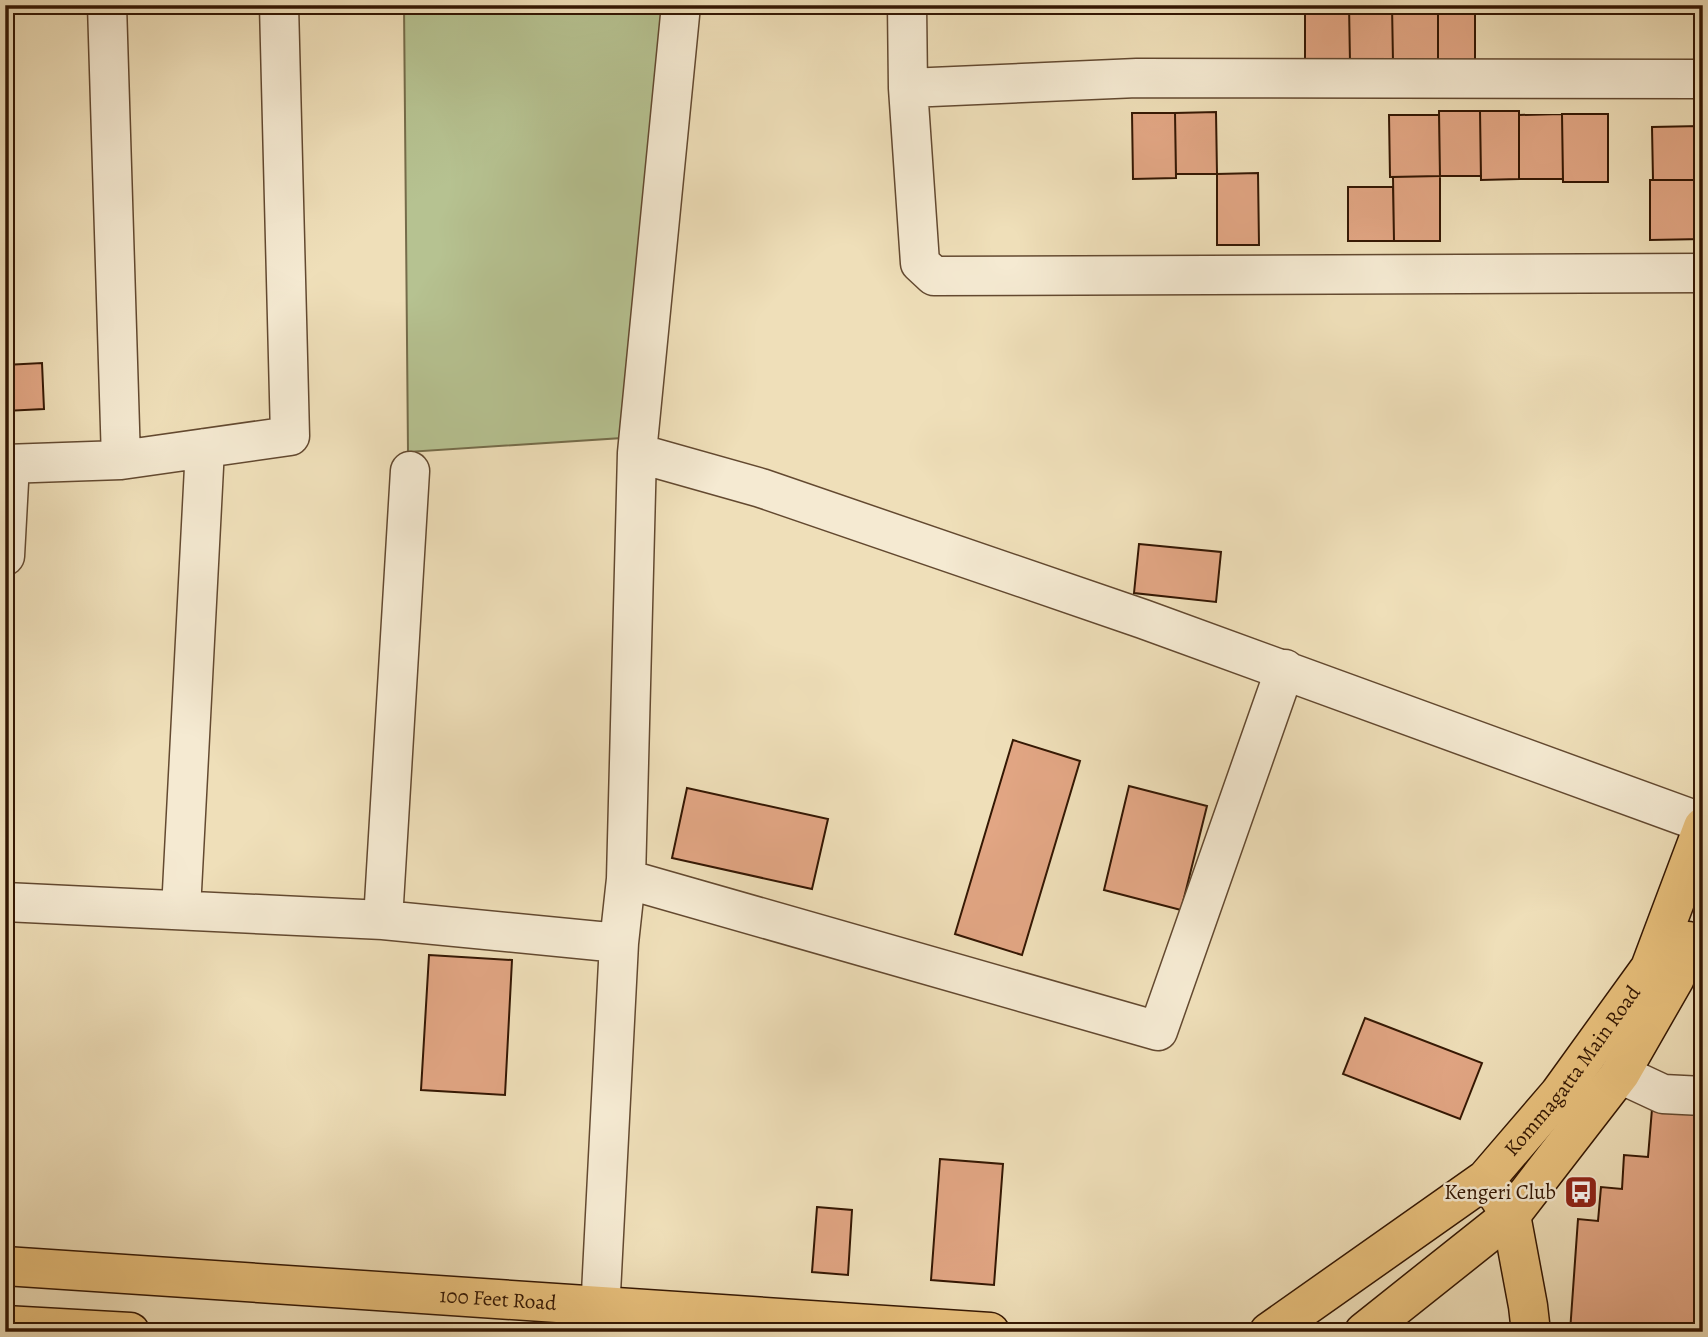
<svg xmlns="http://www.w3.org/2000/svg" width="1708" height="1337" font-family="Alegreya,serif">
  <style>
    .green { fill: #b6c291; stroke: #756c4a; stroke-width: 2 }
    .building { fill: #e2a684; stroke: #341703; stroke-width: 2 }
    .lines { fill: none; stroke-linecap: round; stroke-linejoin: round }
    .minor-casing { stroke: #634930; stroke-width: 41 }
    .major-casing { stroke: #341703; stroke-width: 41 }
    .minor { stroke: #f5ead2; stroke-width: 38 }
    .major { stroke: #e8c07c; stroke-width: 38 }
    .labels { text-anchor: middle; stroke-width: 5; stroke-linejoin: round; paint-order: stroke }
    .street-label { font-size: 21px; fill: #341703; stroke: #f5ead2 }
    .poi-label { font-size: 21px; fill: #341703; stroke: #f5ead2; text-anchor: end }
  </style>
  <rect width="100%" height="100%" fill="#efdfb9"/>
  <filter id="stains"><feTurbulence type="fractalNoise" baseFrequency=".00286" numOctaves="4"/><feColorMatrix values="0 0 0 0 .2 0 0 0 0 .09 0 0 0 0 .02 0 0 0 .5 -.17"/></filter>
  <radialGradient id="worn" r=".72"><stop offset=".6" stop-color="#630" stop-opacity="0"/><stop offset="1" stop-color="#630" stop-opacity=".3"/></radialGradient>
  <path class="green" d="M 404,5 L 662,5 L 622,438 L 408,452 Z"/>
  <path class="building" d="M 1305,5 L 1349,5 L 1350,62 L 1305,62 Z
    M 1349,5 L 1392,5 L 1393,62 L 1350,62 Z
    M 1392,5 L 1438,5 L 1438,61 L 1393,62 Z
    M 1438,5 L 1475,5 L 1475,61 L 1438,61 Z
    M 1439,111 L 1480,111 L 1481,176 L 1440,176 Z
    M 1480,111 L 1519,111 L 1519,179 L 1481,180 Z
    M 1216,112 L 1217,174 L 1176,174 L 1175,113 Z
    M 1132,113 L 1175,113 L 1176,178 L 1133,179 Z
    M 1562,114 L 1563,179 L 1519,179 L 1519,115 Z
    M 1562,114 L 1608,114 L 1608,182 L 1563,182 Z
    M 1389,115 L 1439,115 L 1440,176 L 1390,177 Z
    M 1700,126 L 1701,180 L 1653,180 L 1652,127 Z
    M 1258,173 L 1259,245 L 1217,245 L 1217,174 Z
    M 1440,176 L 1440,241 L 1394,241 L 1393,177 Z
    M 1650,180 L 1703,180 L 1703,239 L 1650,240 Z
    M 1348,187 L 1393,187 L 1394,241 L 1348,241 Z
    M 42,363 L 44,409 L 5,411 L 5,365 Z
    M 1139,544 L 1221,552 L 1216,602 L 1134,593 Z
    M 1013,740 L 1080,761 L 1022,955 L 955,934 Z
    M 1129,786 L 1207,806 L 1181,910 L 1104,890 Z
    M 687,788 L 828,819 L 812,889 L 672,858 Z
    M 429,955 L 512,960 L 505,1095 L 421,1090 Z
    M 1365,1018 L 1482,1063 L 1460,1119 L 1343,1074 Z
    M 1653,1097 L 1703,1101 L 1703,1332 L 1570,1332 L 1578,1219 L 1598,1221 L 1601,1187 L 1622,1189 L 1624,1155 L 1648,1157 Z
    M 940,1159 L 1003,1164 L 994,1285 L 931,1280 Z
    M 817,1207 L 852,1210 L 848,1275 L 812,1272 Z"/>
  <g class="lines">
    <g class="minor-casing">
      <path id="minor" d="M 107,5 L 121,460
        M 907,5 L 908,88 L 920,263 L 934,276 L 1703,273
        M 908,88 L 1137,78 L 1703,79
        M 637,453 L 761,488 L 1143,619 L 1703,823
        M 5,464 L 121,460 L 290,436 L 279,5
        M 5,556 L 10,464
        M 626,879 L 1158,1031 L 1285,669
        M 5,902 L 383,920 L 619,943
        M 181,910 L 205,448
        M 383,920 L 410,471
        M 1620,1074 L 1663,1094 L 1703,1096
        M 599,1332 L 619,943 L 626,879 L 637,453 L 681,5"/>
    </g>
    <g class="major-casing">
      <g id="major">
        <path d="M 1498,1196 L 1511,1215 L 1528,1306 L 1531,1332"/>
        <path id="s1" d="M 5,1266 L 990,1332"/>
        <path d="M 5,1325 L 130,1332"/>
        <path id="s2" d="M 1269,1332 L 1486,1179 L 1559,1094 L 1650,968 L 1703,827"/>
        <path d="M 1364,1332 L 1511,1215 L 1620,1074 L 1675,978 L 1688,941"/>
      </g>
    </g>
    <use href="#minor" class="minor"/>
    <use href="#major" class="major"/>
  </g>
  <defs>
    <g id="bus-square" transform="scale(1.75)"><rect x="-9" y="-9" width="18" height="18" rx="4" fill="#8f2418" stroke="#f5ead2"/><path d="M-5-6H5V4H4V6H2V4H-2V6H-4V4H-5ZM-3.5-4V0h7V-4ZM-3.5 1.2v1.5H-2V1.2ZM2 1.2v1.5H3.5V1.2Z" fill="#fff"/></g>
  </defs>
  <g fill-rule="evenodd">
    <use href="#bus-square" x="1581" y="1192"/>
  </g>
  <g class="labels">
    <g class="street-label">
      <text dy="7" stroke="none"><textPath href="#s2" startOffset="404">Kommagatta Main Road</textPath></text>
      <text dy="7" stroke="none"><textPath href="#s1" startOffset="494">100 Feet Road</textPath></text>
    </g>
    <g class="poi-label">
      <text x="1556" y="1199">Kengeri Club</text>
    </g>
  </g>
  <rect width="1708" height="1337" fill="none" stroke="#efdfb9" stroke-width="28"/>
  <rect x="7" y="7" width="1694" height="1323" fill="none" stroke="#341703" stroke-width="3.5"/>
  <rect x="14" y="14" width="1680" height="1309" fill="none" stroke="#341703" stroke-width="2"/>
  <rect width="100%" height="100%" filter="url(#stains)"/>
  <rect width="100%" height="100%" fill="url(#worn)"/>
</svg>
